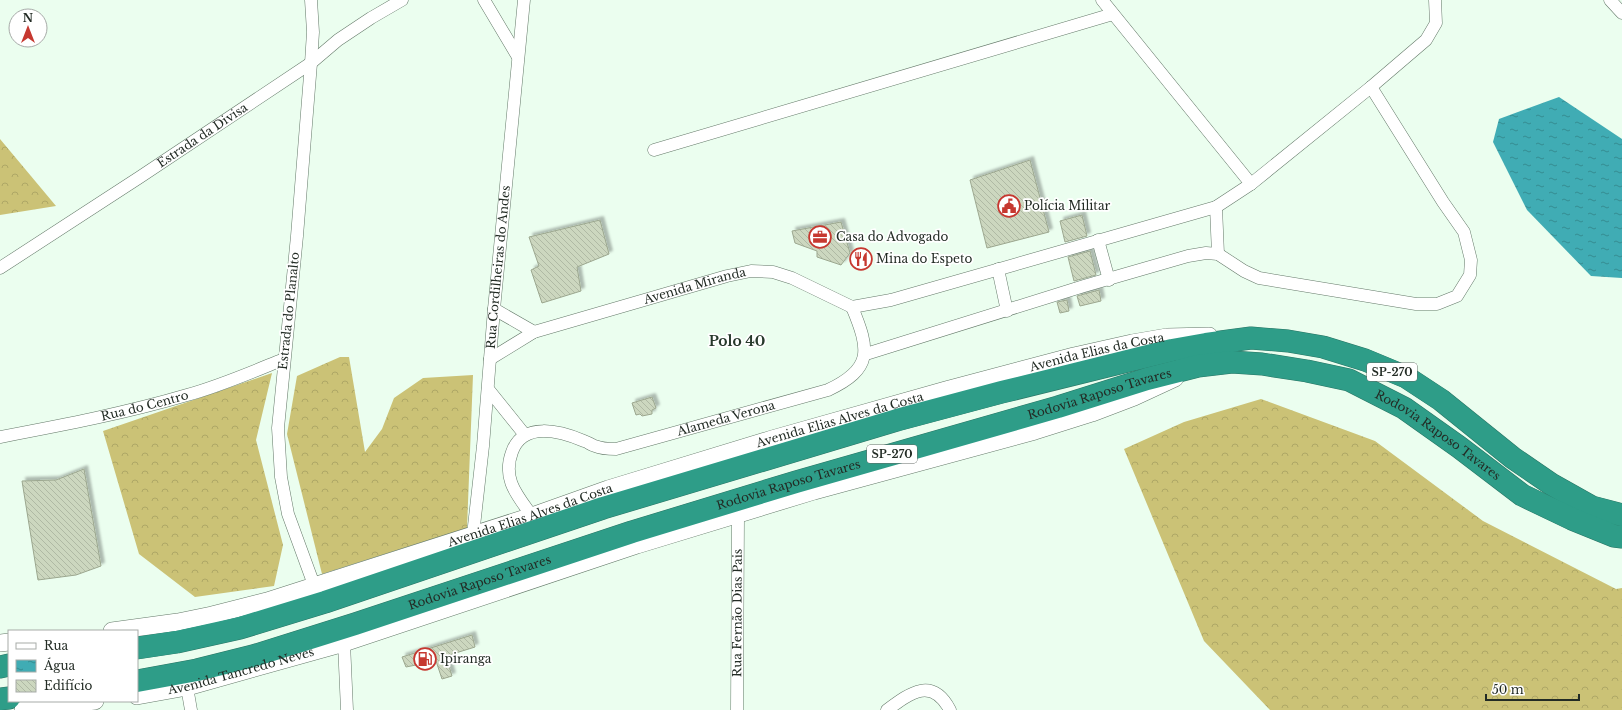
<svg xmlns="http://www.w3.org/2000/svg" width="1622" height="710" font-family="'Libre Baskerville',serif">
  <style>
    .forest { fill: url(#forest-crowns) }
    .water { fill: url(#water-ripples) }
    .building { fill: url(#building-back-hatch); stroke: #9ca78f; filter: url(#shadow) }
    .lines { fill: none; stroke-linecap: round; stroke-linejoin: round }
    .minor-casing { stroke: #647969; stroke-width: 13 }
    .secondary-casing { stroke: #647969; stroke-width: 18 }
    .motorway-casing { stroke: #2a7565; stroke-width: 23 }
    .minor { stroke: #fff; stroke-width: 12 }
    .secondary { stroke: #fff; stroke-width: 17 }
    .motorway { stroke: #2e9d88; stroke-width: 22 }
    .labels { text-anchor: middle; stroke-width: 3.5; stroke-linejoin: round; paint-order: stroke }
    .shield { fill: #fff; stroke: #656b66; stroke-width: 1 }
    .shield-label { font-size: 11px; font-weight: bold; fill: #232c25 }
    .street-label { font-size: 12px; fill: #232c25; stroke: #fff }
    .poi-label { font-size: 12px; fill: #232c25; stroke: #fff; text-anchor: start }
    .quarter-label { font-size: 14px; font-weight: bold; fill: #26392b; stroke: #fff }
  </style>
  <defs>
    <pattern id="forest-crowns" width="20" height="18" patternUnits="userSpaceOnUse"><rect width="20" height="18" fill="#cbc276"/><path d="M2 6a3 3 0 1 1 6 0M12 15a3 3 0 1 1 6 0" fill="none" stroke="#aea766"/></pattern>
    <pattern id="water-ripples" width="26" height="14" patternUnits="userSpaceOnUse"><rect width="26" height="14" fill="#40acb4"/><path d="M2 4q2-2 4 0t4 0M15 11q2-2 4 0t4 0" fill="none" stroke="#358c92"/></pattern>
    <pattern id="building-back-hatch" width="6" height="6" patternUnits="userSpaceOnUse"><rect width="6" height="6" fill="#ccd7bf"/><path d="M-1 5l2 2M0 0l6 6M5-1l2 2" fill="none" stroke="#afb9a4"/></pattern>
    <filter id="shadow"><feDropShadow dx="3.5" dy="-3.5" stdDeviation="1" flood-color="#0004"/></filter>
  </defs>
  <rect width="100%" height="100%" fill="#ebfeef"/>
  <path class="forest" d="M 0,139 L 56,206 L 0,215 Z
    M 340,357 L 349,357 L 365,452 L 382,429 L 394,398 L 423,378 L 473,375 L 467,528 L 322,574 L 287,434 L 297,376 Z
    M 272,373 L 256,440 L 283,545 L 274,586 L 195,597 L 139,554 L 103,431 Z
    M 1261,399 L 1375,441 L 1483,521 L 1616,589 L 1622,588 L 1622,710 L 1270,710 L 1204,641 L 1124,449 L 1184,422 Z"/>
  <path class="water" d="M 1559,97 L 1622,139 L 1622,278 L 1591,276 L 1527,210 L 1493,142 L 1499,119 Z"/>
  <path class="building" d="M 1030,160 L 1049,232 L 987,248 L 970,180 Z
    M 1082,215 L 1087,236 L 1065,242 L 1060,221 Z
    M 600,220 L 609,254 L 577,267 L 581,291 L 542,303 L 531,270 L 539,266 L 529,237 Z
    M 841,222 L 850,253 L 841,265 L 817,257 L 817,251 L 795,243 L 792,231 Z
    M 1090,251 L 1096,275 L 1074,281 L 1068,257 Z
    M 1099,290 L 1101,301 L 1080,306 L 1077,296 Z
    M 1067,300 L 1069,311 L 1060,313 L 1057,302 Z
    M 652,397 L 656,408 L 652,410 L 652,414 L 642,416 L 640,414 L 636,415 L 632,403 Z
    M 84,469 L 101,566 L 76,575 L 38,580 L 22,481 L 56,480 Z
    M 472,635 L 475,647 L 446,656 L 452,676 L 442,679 L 436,661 L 406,667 L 402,657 Z"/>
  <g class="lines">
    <g class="minor-casing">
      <g id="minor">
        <path d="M 311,0 L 313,32 L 311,63 L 297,236 L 278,428 L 281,477 L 288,514 L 314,585"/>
        <path d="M 484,0 L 518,57"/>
        <path d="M 1102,0 L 1251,184"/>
        <path d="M 1610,0 L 1622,13"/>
        <path d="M 654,150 L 1113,14"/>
        <path d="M 1216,207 L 1218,254"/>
        <path d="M 1098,240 L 1109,280"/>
        <path id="s1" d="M 0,268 L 140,177 L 311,63 L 338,40 L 371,18 L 402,0"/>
        <path d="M 998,269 L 1007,311"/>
        <path d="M 852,307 L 891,300 L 1216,207 L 1251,184 L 1371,87 L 1426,40 L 1436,23 L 1435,0"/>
        <path d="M 494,309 L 534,332"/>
        <path d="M 866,354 L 1084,286 L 1188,256 L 1206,253 L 1218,254 L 1244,271 L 1259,278 L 1416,304 L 1437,304 L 1457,296 L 1470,275 L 1471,260 L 1464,232 L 1443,202 L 1371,87"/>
        <path id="s2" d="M 490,359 L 534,332 L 727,276 L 751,271 L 773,272 L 792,278 L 852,307"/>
        <path d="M 488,389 L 525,435"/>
        <path id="s3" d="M 0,437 C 63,425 126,413 187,395 C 220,386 252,372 284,359"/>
        <path id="s4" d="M 532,516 C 517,495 502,479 512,452 C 523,421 560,431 584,441 C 588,442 591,445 595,446 C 602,449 609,449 616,449 L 828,390 C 873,369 870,350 852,307"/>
        <path id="s5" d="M 473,535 L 483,446 L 494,309 L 524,0"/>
        <path d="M 344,643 L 347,710"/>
        <path d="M 187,687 L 191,710"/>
        <path id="s6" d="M 737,710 L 738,515"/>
        <path d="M 887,710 C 910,693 932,676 950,710"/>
      </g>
    </g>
    <g class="secondary-casing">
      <g id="secondary">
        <path id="s7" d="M 112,631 L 178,622 L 212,615 L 267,601 L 532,516 L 608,489 L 772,439 L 946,390 L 1074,356 L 1132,343 L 1167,337 L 1209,336"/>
        <path d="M 0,643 L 9,642"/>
        <path id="s8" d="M 137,696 L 187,687 L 344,643 L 637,545 L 814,491 L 1035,431 L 1092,413 L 1134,397 L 1175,378"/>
        <path d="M 23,710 L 95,701"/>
      </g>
    </g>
    <g class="motorway-casing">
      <g id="motorway">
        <path d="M 137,648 L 177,642 L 240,628 L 325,602 L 603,508 L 897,420 L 1002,392 L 1172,350 L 1206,344 L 1251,338 L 1288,341 L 1323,347 L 1365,360 L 1406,377 L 1441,400 L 1513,458 L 1551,484 L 1592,507 L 1622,515"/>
        <path d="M 0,667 L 9,665"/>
        <path id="s9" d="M 137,681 L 197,670 L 253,656 L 355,624 L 632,532 L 796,482 L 1058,407 L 1147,379 L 1198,366 L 1232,362 L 1262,364 L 1307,371 L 1349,380 L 1404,408 L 1459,447 L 1522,495 L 1572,519 L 1614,536 L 1622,537"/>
        <path d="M 0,699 L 9,698"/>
      </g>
    </g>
    <use href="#minor" class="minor"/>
    <use href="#secondary" class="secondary"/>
    <use href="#motorway" class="motorway"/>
  </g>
  <defs>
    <g id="civic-ring" transform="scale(1.15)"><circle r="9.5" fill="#fff" stroke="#c63830" stroke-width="1.5"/><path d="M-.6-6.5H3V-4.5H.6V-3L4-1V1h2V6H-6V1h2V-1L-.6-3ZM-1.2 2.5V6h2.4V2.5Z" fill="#c63830"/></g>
    <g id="office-ring" transform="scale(1.15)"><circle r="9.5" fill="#fff" stroke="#c63830" stroke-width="1.5"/><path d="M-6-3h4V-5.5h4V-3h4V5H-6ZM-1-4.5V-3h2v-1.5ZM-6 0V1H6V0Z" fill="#c63830"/></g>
    <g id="restaurant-ring" transform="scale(1.15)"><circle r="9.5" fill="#fff" stroke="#c63830" stroke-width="1.5"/><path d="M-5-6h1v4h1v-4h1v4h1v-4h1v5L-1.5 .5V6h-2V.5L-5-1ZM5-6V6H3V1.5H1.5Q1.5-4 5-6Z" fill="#c63830"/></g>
    <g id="fuel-ring" transform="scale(1.15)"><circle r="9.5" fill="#fff" stroke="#c63830" stroke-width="1.5"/><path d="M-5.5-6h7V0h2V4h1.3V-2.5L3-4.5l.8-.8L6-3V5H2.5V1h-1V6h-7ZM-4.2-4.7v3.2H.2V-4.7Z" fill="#c63830"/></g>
  </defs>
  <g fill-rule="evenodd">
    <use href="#civic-ring" x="1009" y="206"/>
    <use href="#office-ring" x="820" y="237"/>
    <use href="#restaurant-ring" x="861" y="259"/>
    <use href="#fuel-ring" x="425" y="659"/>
  </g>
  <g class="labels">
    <g class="shield">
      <rect x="1367" y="363" width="50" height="18" rx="3"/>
      <rect x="867" y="445" width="50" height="18" rx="3"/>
    </g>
    <g class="shield-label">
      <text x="1392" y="376">SP-270</text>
      <text x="892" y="458">SP-270</text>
    </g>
    <g class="street-label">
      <text dy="4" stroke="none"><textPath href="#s1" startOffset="242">Estrada da Divisa</textPath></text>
      <text dy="4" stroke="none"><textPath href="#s5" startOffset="269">Rua Cordilheiras do Andes</textPath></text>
      <text dy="4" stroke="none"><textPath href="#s2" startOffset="219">Avenida Miranda</textPath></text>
      <text transform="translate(289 311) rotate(-84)" y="4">Estrada do Planalto</text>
      <text dy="4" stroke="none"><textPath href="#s7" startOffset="1025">Avenida Elias da Costa</textPath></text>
      <text dy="4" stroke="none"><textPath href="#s9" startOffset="1005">Rodovia Raposo Tavares</textPath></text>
      <text dy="4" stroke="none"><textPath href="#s3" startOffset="148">Rua do Centro</textPath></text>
      <text dy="4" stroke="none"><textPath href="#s4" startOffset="301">Alameda Verona</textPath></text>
      <text dy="4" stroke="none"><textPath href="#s7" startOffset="759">Avenida Elias Alves da Costa</textPath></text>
      <text dy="4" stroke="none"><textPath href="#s9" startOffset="1365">Rodovia Raposo Tavares</textPath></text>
      <text dy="4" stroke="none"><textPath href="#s9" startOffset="681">Rodovia Raposo Tavares</textPath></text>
      <text dy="4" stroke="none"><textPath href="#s7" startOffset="435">Avenida Elias Alves da Costa</textPath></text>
      <text dy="4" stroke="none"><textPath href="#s9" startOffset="357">Rodovia Raposo Tavares</textPath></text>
      <text dy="4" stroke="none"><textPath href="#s6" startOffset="97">Rua Fernão Dias Pais</textPath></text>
      <text dy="4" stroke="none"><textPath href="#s8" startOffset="107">Avenida Tancredo Neves</textPath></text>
    </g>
    <g class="poi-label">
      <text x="1024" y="210">Polícia Militar</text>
      <text x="836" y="241">Casa do Advogado</text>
      <text x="876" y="263">Mina do Espeto</text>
      <text x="440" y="663">Ipiranga</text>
    </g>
    <g class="quarter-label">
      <text x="737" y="346">Polo 40</text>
    </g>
  </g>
  <rect x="8" y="630" width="130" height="72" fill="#ffffff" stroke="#a7aba8"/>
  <rect x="16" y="643" width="20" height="6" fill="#ffffff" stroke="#a7aba8"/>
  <text x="44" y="650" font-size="12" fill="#232c25">Rua</text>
  <rect x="16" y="660" width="20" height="12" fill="url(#water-ripples)" stroke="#a7aba8"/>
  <text x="44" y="670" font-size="12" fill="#232c25">Água</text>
  <rect x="16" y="680" width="20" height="12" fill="url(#building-back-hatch)" stroke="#a7aba8"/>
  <text x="44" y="690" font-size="12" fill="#232c25">Edifício</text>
  <g transform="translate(28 28)"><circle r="19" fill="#ffffff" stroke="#a7aba8"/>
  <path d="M0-3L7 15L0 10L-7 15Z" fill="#c63830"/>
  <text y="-6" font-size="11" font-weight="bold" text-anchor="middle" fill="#232c25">N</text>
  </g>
  <path d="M1486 694v6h93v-6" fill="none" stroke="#232c25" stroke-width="2"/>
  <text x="1492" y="694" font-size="12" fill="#232c25" stroke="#ffffff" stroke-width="3" paint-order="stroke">50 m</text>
</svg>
